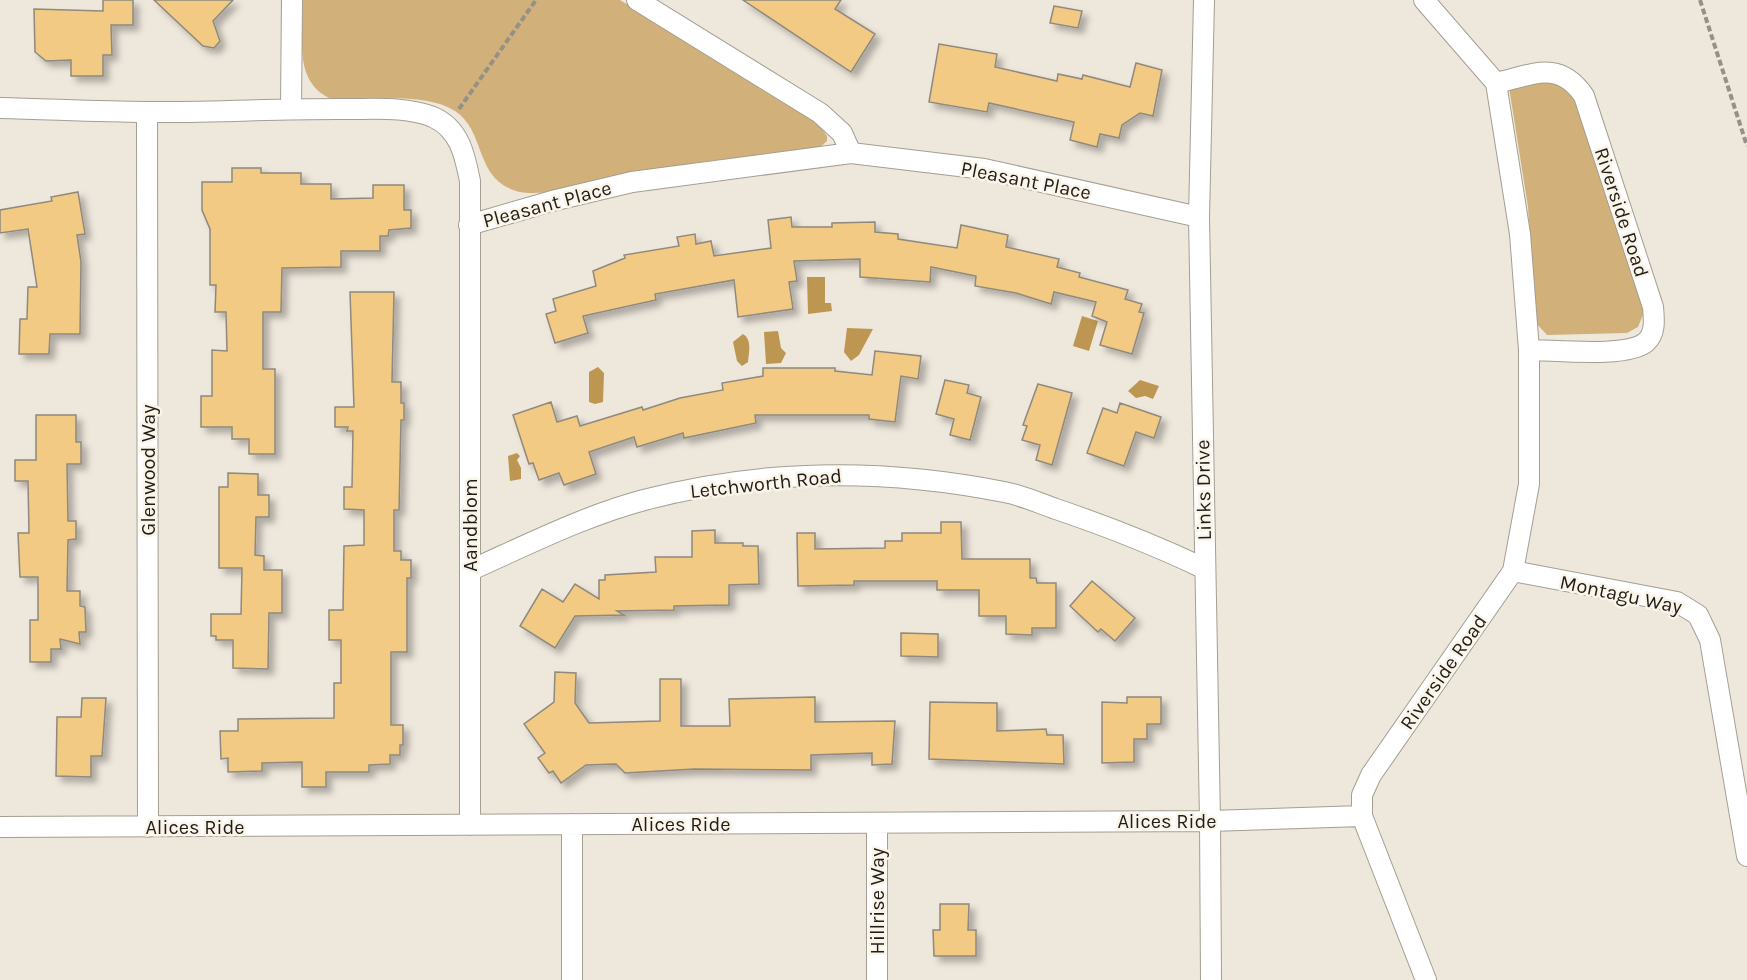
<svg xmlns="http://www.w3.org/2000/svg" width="1747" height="980" font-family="Karla,sans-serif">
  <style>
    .green { fill: #d1b179 }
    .water { fill: #bd9751 }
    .building { fill: #f2ca83; stroke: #8f897e; stroke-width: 1.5; filter: url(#shadow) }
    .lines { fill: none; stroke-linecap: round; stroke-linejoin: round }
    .minor-casing { stroke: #a49e93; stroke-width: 22 }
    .path { stroke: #959088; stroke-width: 4; stroke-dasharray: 6 3; stroke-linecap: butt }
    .minor { stroke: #fff; stroke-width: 20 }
    .labels { text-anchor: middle; stroke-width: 5; stroke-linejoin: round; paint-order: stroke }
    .street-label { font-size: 20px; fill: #1f1d19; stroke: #fbf4e9 }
  </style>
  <defs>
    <filter id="shadow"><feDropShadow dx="5.5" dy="5.5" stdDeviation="3" flood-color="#0004"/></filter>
  </defs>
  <rect width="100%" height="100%" fill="#eee7dc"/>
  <path class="green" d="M 303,0 L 620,0 L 817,122 L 827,136 L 827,141 L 816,151 C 769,154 722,158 676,166 C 639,172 546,201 516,191 C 474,178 486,131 455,111 C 425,92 369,100 334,100 C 292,85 303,36 303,0 Z
    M 1517,77 L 1570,81 L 1647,305 L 1638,327 L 1627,333 L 1547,335 L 1536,323 L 1528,207 L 1509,87 Z"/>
  <path class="water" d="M 807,277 L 825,277 L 825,303 L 831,303 L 832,311 L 808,314 Z
    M 1082,316 L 1098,321 L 1089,351 L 1073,346 Z
    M 847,328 L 873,329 L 859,355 L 851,361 L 844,352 Z
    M 778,331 L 781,348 L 786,353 L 781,363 L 766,364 L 764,332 Z
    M 743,334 C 752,339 749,352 748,362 L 742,366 L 737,361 L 733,342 Z
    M 598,367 L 604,373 L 603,402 L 595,404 L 589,402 L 589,372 Z
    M 1140,380 L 1159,386 L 1153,399 L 1145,396 L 1136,398 L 1128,391 Z
    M 517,453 L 520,456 L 517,460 L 521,468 L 521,479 L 510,481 L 508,456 Z"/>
  <path class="building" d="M 103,0 L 133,0 L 133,25 L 111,25 L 112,55 L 103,55 L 103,76 L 71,76 L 71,60 L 46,61 L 35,52 L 34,9 L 103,11 Z
    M 154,0 L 233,0 L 213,21 L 220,41 L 214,48 L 203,46 Z
    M 743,0 L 841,0 L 835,9 L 875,34 L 851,72 Z
    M 1054,6 L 1082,11 L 1078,28 L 1050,23 Z
    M 939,44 L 997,54 L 995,67 L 1057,81 L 1058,74 L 1082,79 L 1083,75 L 1130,87 L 1136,63 L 1162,70 L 1153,116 L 1140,113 L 1122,125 L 1119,138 L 1100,134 L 1097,147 L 1070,140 L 1074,122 L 989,103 L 987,112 L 929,102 Z
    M 232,168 L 261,168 L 261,173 L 301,173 L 301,184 L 331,184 L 331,199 L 373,198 L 373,185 L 404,185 L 404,210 L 411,210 L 411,228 L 389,230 L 388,236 L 380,236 L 380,251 L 341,251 L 341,267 L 282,268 L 281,312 L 263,312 L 263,369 L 275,369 L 275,454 L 249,454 L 249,439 L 232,439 L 232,427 L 201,427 L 201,396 L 212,396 L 212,350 L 227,351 L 226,312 L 215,312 L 216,285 L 210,285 L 210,229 L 202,210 L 202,182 L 232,182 Z
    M 78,192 L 85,234 L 77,235 L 81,262 L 80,334 L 50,334 L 49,354 L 19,354 L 20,319 L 27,319 L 28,287 L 37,287 L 28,229 L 0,233 L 0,210 L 52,201 L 51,197 Z
    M 791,217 L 792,227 L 832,227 L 832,223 L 875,222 L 875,232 L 898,234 L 898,239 L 957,248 L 961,225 L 1008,235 L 1006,247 L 1059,259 L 1057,267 L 1080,273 L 1079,277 L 1128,290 L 1125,299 L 1142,304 L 1139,312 L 1144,313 L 1132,354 L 1100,345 L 1107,322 L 1092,316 L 1096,302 L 1054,292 L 1051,304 L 1016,293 L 975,286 L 976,276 L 931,267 L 930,282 L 860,277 L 860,259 L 794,261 L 797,281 L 789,282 L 793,309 L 738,317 L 734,280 L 655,294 L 656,300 L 583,316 L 588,333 L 555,343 L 546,314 L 556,311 L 553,299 L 596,286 L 593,271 L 625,258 L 624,255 L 679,246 L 677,237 L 695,234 L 696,244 L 711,241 L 714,256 L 771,248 L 768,220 Z
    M 350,292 L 394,292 L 392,382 L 401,382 L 401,403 L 404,403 L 404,420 L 401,420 L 399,510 L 394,510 L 394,551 L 401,551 L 401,560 L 411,560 L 411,578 L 407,578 L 407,652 L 391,652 L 391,725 L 403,725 L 403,745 L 400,745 L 400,755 L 390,755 L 390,764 L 369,765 L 369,772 L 326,772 L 326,787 L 302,787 L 302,762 L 262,763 L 262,771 L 228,772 L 228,758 L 221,759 L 220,731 L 238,731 L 238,719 L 334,718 L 334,683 L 341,683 L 341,640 L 329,640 L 329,610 L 343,610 L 344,546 L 364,545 L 364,510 L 344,509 L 344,487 L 352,487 L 353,431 L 347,431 L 348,427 L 335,427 L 335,407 L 354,407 Z
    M 875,351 L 921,356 L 918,379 L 901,376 L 895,422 L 869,419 L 869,415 L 755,415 L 756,423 L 684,438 L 683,433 L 637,447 L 634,437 L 589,452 L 596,474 L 564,485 L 559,473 L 539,480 L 533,463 L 529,464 L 513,415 L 551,402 L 557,422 L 577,416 L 580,426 L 642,407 L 643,410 L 680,398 L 723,390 L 722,383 L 763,376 L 763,368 L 835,368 L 835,371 L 872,375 Z
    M 945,380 L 969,385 L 967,393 L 981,397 L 970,440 L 950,435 L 954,419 L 936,414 Z
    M 1038,384 L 1072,393 L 1052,465 L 1036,460 L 1040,445 L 1022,440 L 1027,426 L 1023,425 Z
    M 1120,403 L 1161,417 L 1154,438 L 1136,432 L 1124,466 L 1087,453 L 1103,408 L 1117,413 Z
    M 36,415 L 76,415 L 76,442 L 81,442 L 81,464 L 67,464 L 68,521 L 76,521 L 76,539 L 68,540 L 67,591 L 80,591 L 80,606 L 85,607 L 86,632 L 79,632 L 80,644 L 60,639 L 61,649 L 51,649 L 51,662 L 30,662 L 30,620 L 38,620 L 38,577 L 20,577 L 18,533 L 29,533 L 28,481 L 15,481 L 15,460 L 36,460 Z
    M 228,473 L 258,474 L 258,495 L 269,495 L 269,517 L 256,517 L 255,555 L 264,556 L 264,570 L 282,570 L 282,613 L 269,613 L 268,669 L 233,668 L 233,640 L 216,640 L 216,636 L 211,636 L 211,614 L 241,614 L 242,568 L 219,568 L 219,487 L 228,487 Z
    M 941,522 L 961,522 L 962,559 L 1030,559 L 1030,578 L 1036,578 L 1037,583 L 1056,583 L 1056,628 L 1032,628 L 1032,635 L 1006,634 L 1006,616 L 979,616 L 979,590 L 937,590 L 937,581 L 854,581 L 854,585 L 798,586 L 797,533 L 815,533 L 815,549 L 885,548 L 885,541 L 902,541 L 902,533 L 941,533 Z
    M 715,530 L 715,543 L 743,543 L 743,546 L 758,546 L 759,584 L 729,585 L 729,605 L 674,606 L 674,610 L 617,611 L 624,615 L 575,616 L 555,648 L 520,626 L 542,589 L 563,602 L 575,584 L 599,599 L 599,580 L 605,580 L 605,575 L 656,572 L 655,557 L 692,557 L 692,531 Z
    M 1092,581 L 1135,618 L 1115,641 L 1101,629 L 1098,632 L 1070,606 Z
    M 901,633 L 938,634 L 938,657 L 901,656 Z
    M 555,672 L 576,673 L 575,703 L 589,723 L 660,721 L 660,679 L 681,679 L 681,726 L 730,726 L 729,699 L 815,697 L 815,722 L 895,721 L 892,764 L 872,765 L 872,753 L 811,755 L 811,770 L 695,769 L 625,773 L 616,764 L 586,765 L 561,783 L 553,771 L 549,773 L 538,758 L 545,753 L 524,724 L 554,702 Z
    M 1127,697 L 1161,697 L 1161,724 L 1147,724 L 1147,739 L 1134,739 L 1134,762 L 1102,763 L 1102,702 L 1127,703 Z
    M 82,698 L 106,698 L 102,756 L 91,756 L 91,777 L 56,776 L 57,717 L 81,717 Z
    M 930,702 L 997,703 L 997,731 L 1046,729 L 1047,735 L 1063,735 L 1064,764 L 929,759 Z
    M 940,904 L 969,904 L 968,930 L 976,930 L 976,956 L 934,956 L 933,930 L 940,930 Z"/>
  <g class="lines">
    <g class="minor-casing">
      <path id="minor" d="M 637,0 L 820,113 L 842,133 L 851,153
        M 1204,0 L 1199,217 L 1210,821 L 1211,980
        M 1424,0 L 1496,83 L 1520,234 L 1529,350 L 1529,484 L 1513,571 L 1371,775 L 1362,795 L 1362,816 L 1426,980
        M 1496,83 C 1532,75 1559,59 1584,96 L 1653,307 C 1654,319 1656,333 1646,342 C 1628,358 1555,350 1529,350
        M 0,108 C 49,109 97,112 146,112 C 215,113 283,108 352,109 C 378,109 408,107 433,117 C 460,129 465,156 470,181 L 470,825
        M 291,108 L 292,0
        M 147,112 L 148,827
        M 469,225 L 552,201 L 632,182 L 851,153 L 984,169 L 1199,217
        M 471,570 C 527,545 584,516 644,500 C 763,469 884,468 1004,492 C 1021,495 1039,503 1056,509 C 1106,526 1155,545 1203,568
        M 1513,571 L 1677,602 L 1698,615 L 1710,640 L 1747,856
        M 877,823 L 877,980
        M 572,824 L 572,980
        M 0,827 L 1210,821 L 1362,816"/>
    </g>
    <path class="path" d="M 1700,0 L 1747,146
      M 459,109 L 536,0"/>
    <use href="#minor" class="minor"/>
  </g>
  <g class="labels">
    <g class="street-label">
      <text transform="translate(1026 180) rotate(11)" y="7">Pleasant Place</text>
      <text transform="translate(547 204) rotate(-15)" y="7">Pleasant Place</text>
      <text transform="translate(1622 212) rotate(72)" y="7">Riverside Road</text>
      <text transform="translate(148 470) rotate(-90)" y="7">Glenwood Way</text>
      <text transform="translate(766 483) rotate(-6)" y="7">Letchworth Road</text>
      <text transform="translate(1203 490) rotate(-91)" y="7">Links Drive</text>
      <text transform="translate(470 525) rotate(-90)" y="7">Aandblom</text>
      <text transform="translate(1621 594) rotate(12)" y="7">Montagu Way</text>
      <text transform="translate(1443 672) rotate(-55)" y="7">Riverside Road</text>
      <text x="1167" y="828">Alices Ride</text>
      <text x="681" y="831">Alices Ride</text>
      <text x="195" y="834">Alices Ride</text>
      <text transform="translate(877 901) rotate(-90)" y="7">Hillrise Way</text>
    </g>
  </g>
</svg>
